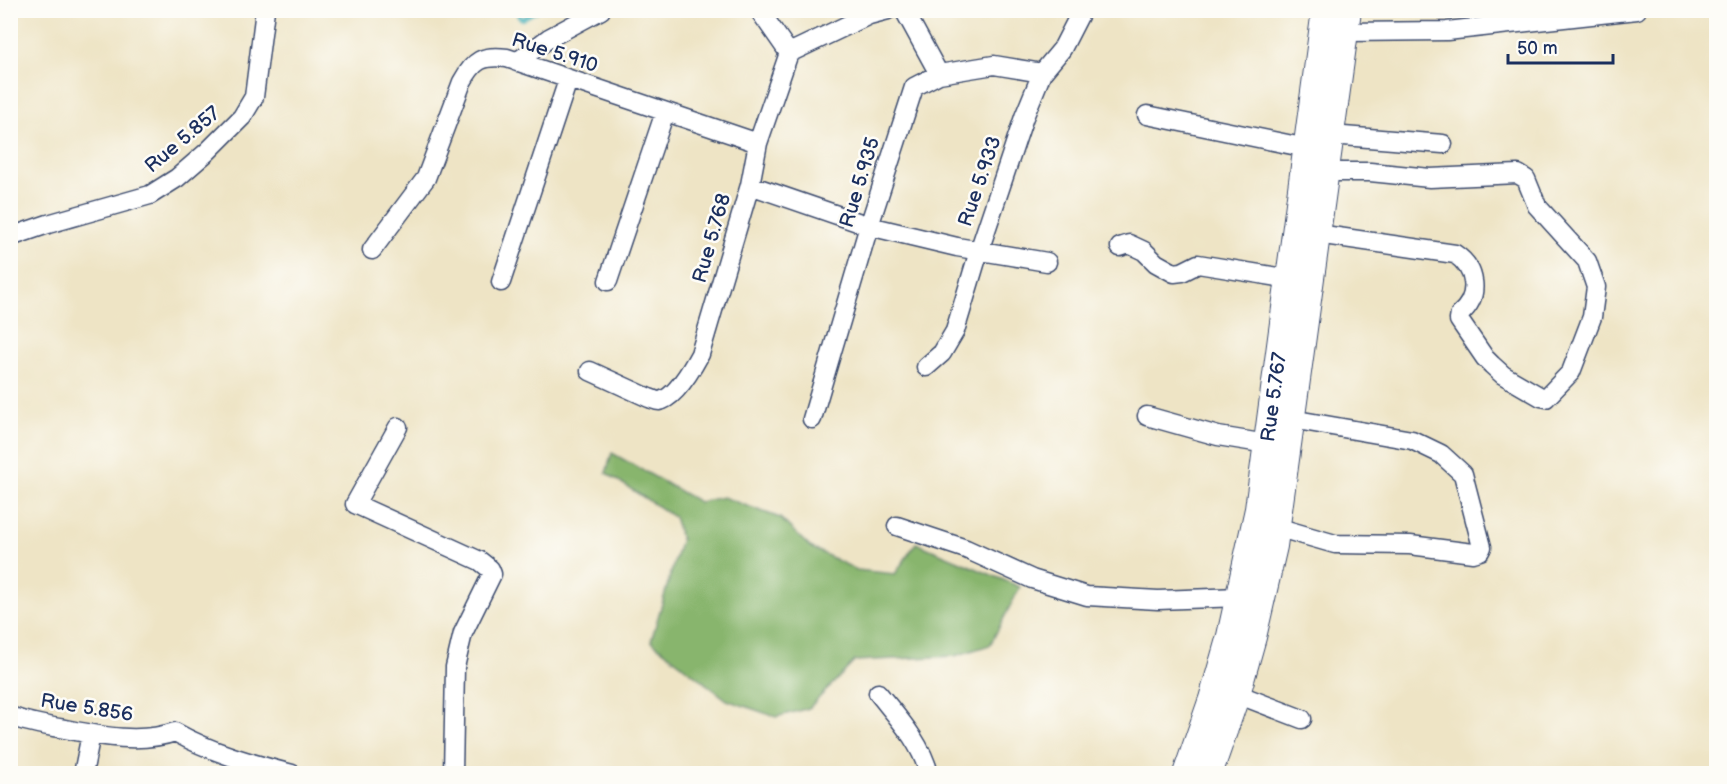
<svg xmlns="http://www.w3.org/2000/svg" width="1727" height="784" font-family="'Balsamiq Sans',sans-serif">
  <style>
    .forest { fill: #88b56d; stroke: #527266; stroke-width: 1.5 }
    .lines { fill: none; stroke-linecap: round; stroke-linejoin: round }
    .stream { stroke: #3cadb5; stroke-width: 4.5 }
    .minor-casing { stroke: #3b4a6d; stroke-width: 21 }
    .highway-casing { stroke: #3b4a6d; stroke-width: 28 }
    .minor { stroke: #fff; stroke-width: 18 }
    .highway { stroke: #fff; stroke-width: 26 }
    .labels { text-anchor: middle; stroke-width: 5; stroke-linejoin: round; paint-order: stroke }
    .street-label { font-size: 20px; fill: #1b2f5e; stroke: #fdfcf7 }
  </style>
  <rect width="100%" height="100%" fill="#fdfcf7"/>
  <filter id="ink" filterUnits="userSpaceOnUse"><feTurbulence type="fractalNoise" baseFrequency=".0167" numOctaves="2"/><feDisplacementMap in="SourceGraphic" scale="12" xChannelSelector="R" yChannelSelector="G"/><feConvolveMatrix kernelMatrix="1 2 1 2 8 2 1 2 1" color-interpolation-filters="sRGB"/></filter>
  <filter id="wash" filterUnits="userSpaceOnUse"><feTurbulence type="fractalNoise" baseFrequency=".008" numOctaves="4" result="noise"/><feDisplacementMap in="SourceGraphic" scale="24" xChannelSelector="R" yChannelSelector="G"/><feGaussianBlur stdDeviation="1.35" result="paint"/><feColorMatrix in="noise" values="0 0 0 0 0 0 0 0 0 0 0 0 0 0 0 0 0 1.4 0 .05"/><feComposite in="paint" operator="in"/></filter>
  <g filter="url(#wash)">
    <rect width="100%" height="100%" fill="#eee4c5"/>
    <path class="forest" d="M 612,453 L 699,502 L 723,497 L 780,518 L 810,547 L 857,570 L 895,574 L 916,543 L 1020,587 L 990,645 L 955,656 L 855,661 L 809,708 L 776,717 L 727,700 L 651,641 L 681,539 L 674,517 L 606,473 Z"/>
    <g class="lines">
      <path class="stream" d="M 520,10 L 519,16 L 522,19 L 538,10"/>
    </g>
  </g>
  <g filter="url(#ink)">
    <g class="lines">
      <g class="minor-casing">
        <path id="minor" d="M 904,10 L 939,74
          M 1345,32 L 1447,31 L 1637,10
          M 789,53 L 869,15 L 888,10
          M 517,62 L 549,38 L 601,10
          M 1147,115 L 1307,148
          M 1331,135 L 1443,144
          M 750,185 L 869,226 L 957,247 L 1047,262
          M 1317,234 L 1455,254 C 1476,268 1481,296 1460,314 L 1459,320 L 1485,358 L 1492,365 L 1503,375 L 1541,397 L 1546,398 L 1571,372 L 1592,317 L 1596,287 L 1587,261 L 1537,206 L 1526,179 L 1518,174 L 1430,178 L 1370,172 L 1325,172
          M 10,237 L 48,224 L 150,195 L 177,178 L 207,152 L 242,117 L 254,97 L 265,10
          M 1120,247 L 1129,244 L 1144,251 L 1156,263 L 1174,273 L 1182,272 L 1198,264 L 1290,279
          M 372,250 L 426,178 L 462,82 C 474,60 482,55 507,58 L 758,143
          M 608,281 L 665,112
          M 501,282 L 568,80
          M 926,367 L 942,353 L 955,331 L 979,251 L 1024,117 L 1042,73 L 1062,49 L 1082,10
          M 590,371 L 649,398 C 653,399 656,401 659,401 C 675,399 693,367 700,354 L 750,185 L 758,143 L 789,53 L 759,10
          M 1147,416 L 1218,436 L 1267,444
          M 812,419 L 869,226 L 914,87 L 939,74 L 994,65 L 1042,73
          M 398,427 L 355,504 L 480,561 L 490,569 L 492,574 L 463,633 L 455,667 L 453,774
          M 897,526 L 966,549 L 1032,579 L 1087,596 L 1158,600 L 1240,597
          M 1276,527 L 1335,544 L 1410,545 L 1473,553 L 1480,551 L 1482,547 L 1463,474 L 1441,454 L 1412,440 L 1291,419
          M 878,693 C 898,718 921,742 929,774
          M 1237,694 L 1302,719
          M 10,716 C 28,723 47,726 65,729 C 101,736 140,744 175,732 C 210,752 253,764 292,774
          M 83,774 L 91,734"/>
      </g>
      <g class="highway-casing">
        <g id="highway">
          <path id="s1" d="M 1186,774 L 1212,699 L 1230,636 L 1258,509 L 1325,10"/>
          <path d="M 1209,774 L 1237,694 L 1253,637 L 1274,546 L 1348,10"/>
        </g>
      </g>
      <use href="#minor" class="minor"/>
      <use href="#highway" class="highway"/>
    </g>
  </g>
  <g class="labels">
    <g class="street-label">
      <text transform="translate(555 52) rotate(18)" y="7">Rue 5.910</text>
      <text transform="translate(182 139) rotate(-40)" y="7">Rue 5.857</text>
      <text transform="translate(979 181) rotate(-71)" y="7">Rue 5.933</text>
      <text transform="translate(859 182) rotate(-73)" y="7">Rue 5.935</text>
      <text transform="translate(711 238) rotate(-74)" y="7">Rue 5.768</text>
      <text dy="7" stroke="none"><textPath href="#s1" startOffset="388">Rue 5.767</textPath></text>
      <text transform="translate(87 707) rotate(9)" y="7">Rue 5.856</text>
    </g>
  </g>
  <rect width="1727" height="784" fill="none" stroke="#fdfcf7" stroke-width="36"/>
  <path d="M1508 54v9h105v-9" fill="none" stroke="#1b2f5e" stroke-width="3"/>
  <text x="1517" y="54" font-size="18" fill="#1b2f5e" stroke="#fdfcf7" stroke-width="4.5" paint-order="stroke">50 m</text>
</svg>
